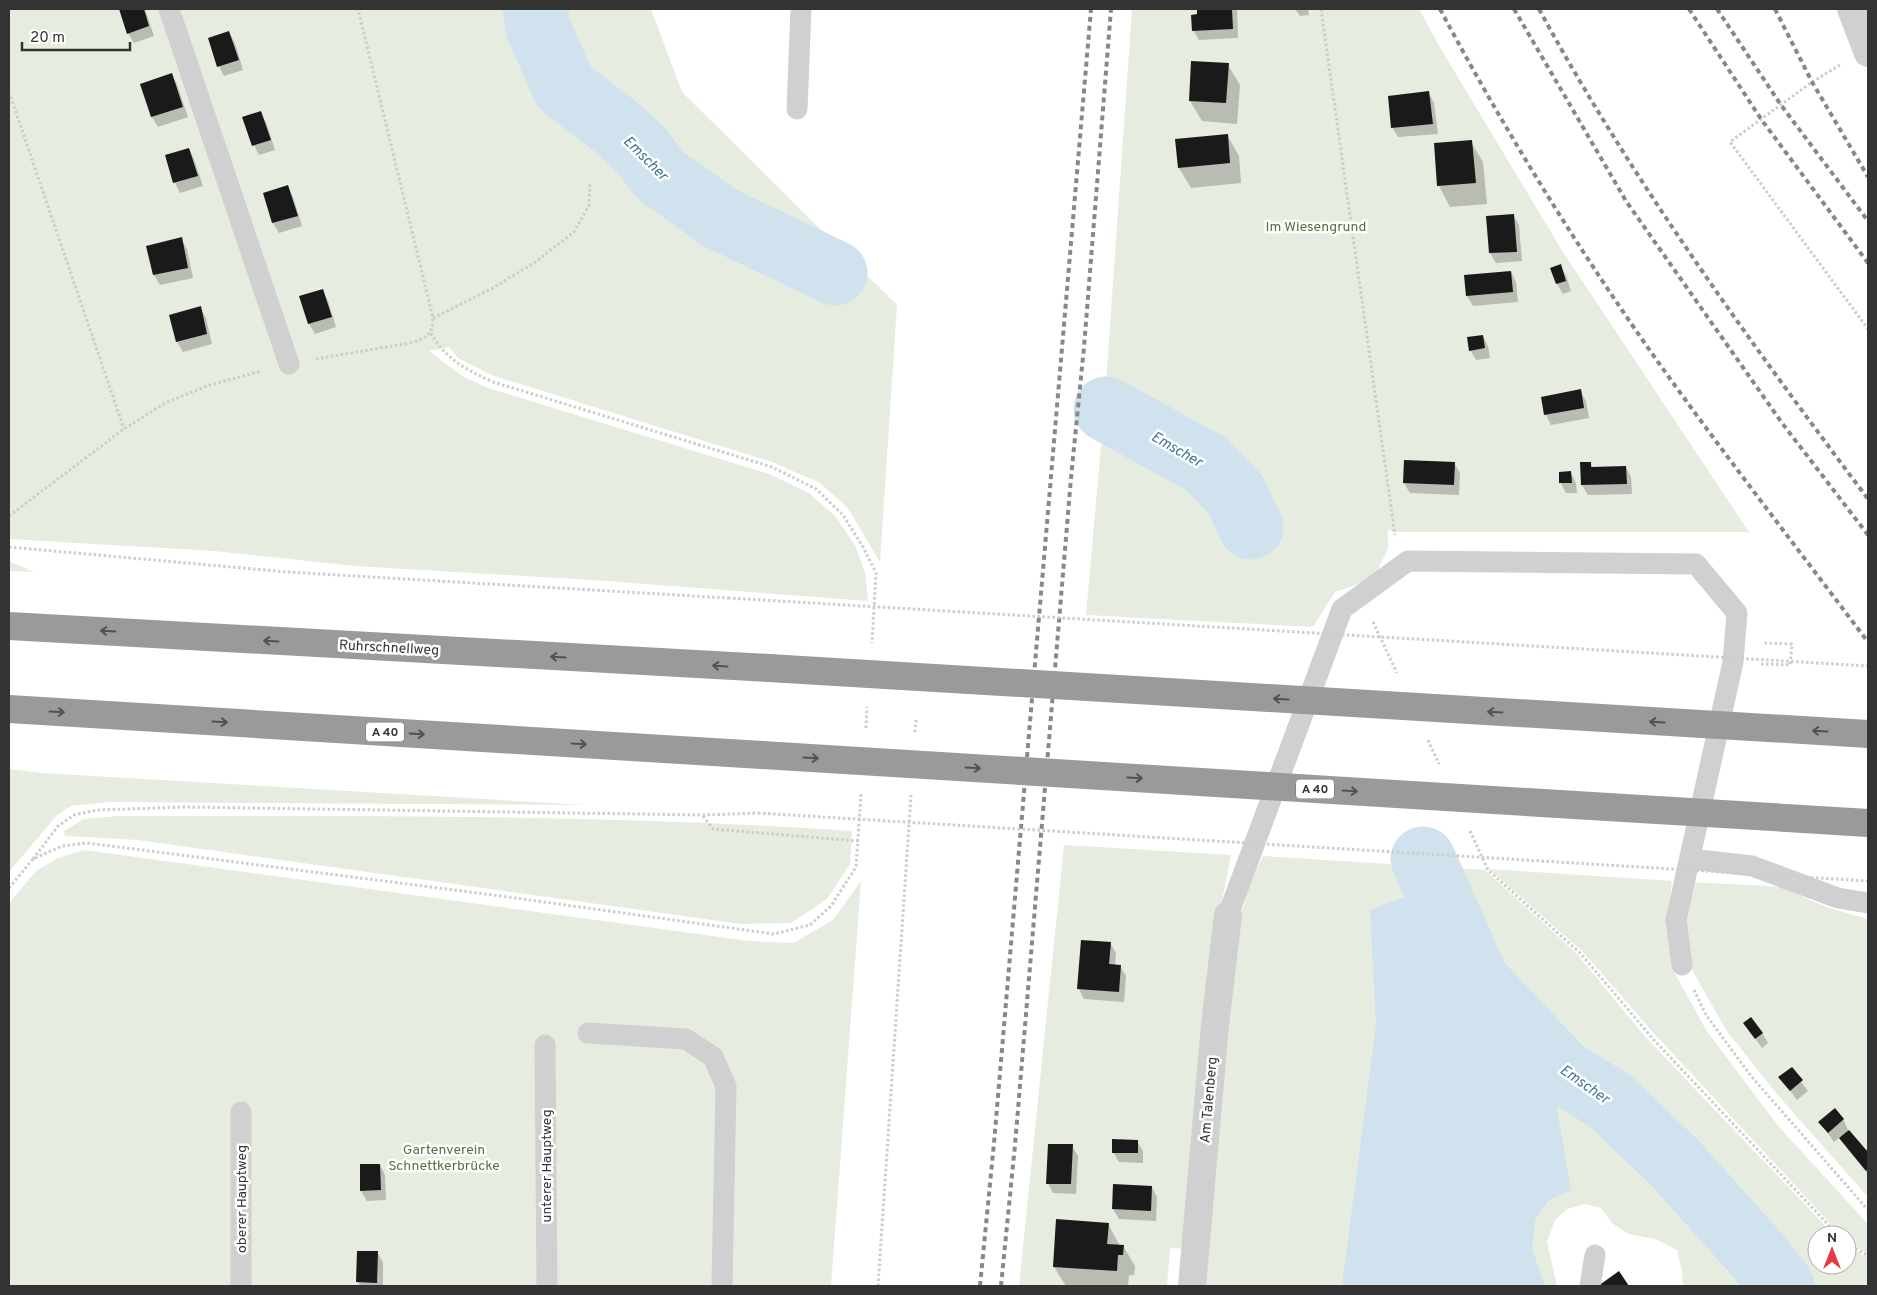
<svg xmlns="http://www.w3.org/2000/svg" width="1877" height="1295" font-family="Overpass,sans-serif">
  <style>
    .green { fill: #e6ecdf }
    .water { fill: #cfe2ee }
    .shadow { fill: #0003 }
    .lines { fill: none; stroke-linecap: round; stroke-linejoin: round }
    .river { stroke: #cfe2ee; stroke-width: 65 }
    .building { fill: #1a1a1a }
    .path { stroke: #cdcdcd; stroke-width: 3; stroke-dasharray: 2.5 2.5; stroke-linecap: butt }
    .service { stroke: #d0d0d0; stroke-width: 21 }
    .minor { stroke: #d0d0d0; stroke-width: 28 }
    .motorway { stroke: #9a9a9a; stroke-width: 28 }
    .rail { stroke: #888; stroke-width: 4; stroke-dasharray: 5 4; stroke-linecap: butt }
    .path-bridge { stroke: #cdcdcd; stroke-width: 3; stroke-dasharray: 2.5 2.5; stroke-linecap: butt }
    .motorway-bridge { stroke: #9a9a9a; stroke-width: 28 }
    .oneway { stroke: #525252 }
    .labels { text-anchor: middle; stroke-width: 5; stroke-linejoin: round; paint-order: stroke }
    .shield { fill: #fff; stroke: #707070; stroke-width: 1 }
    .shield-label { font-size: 12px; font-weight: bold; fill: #333 }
    .park-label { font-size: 14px; fill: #56703f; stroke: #fff }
    .street-label { font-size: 14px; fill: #333; stroke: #fff }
    .water-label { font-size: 15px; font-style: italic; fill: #3f7597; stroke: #fff }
  </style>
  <rect width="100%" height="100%" fill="#fff"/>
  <path class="green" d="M 9,9 L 651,9 L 682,92 L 897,305 L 880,562 L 848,508 L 820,483 L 772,462 L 494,376 L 458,358 L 449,347 L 429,351 L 462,376 L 488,388 L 769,474 L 809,493 L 836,517 L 856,547 L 865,573 L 868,601 L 592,580 L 355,566 L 214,551 L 9,539 Z
    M 1132,9 L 1419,9 L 1438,44 L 1563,252 L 1749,532 L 1393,532 L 1388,529 L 1388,549 L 1373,579 L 1335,592 L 1313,627 L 1086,615 L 1104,412 Z
    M 9,561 L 34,572 L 9,571 Z
    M 9,769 L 42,773 L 586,805 L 109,802 L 71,806 L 57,815 L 9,872 Z
    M 118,816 C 363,816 608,814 852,831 L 850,864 L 827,899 L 791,923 L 741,924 L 138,840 L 65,836 L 64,831 L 84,819 Z
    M 1064,845 L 1231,855 L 1214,942 L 1188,1249 L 1170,1248 L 1167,1286 L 1019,1286 Z
    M 84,850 L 749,941 L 794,943 L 833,920 L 861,881 L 831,1286 L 9,1286 L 9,903 L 36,871 L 58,858 Z
    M 1263,856 L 1485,870 L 1577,954 L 1642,1033 L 1834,1235 L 1817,1235 L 1817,1265 L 1847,1265 L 1847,1246 L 1868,1258 L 1868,1286 L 1683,1286 L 1682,1271 L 1677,1250 L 1655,1239 L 1628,1234 L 1612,1223 L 1601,1208 L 1585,1204 L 1567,1209 L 1555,1220 L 1547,1242 L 1557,1286 L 1203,1286 L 1233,941 L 1250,884 Z
    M 1489,869 L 1672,881 L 1667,926 L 1672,968 L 1706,1030 L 1779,1127 L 1868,1224 L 1868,1254 L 1847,1240 L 1847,1235 L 1841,1235 L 1651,1030 L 1582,951 Z
    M 1689,882 L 1786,887 C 1809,903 1841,912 1868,919 L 1868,1197 L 1777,1094 L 1726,1030 L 1691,968 L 1682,921 Z"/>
  <path class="water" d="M 1414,894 L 1453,985 L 1528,1070 L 1553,1086 L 1571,1190 L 1549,1200 L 1535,1220 L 1532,1249 L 1545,1286 L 1342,1286 L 1376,1025 L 1370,910 Z"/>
  <path class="shadow" d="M 120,9 L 145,9 L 154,36 L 134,43 L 128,33 Z
    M 1198,9 L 1237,9 L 1238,38 L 1199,40 L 1193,30 L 1199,16 Z
    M 1295,9 L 1308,9 L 1309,15 L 1300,16 Z
    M 229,33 L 235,43 L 243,70 L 224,76 L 219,66 Z
    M 1228,65 L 1240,85 L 1237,124 L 1202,121 L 1190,101 Z
    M 171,74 L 177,84 L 188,117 L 158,127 L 152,117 L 142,84 Z
    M 1429,93 L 1434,103 L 1438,134 L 1398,137 L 1392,127 Z
    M 260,112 L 266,122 L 275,150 L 259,155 L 254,145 Z
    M 1227,135 L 1239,156 L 1241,183 L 1191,188 L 1179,168 Z
    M 1471,142 L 1483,162 L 1487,204 L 1450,207 L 1439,186 L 1435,145 Z
    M 189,149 L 194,159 L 203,186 L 180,193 L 175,183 L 166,156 Z
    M 288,187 L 293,197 L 302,226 L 279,233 L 273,223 L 264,194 Z
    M 1513,215 L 1519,225 L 1522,261 L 1496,263 L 1490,253 Z
    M 181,239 L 187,249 L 193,278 L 160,285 L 154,275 L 148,246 Z
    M 1560,266 L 1566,275 L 1571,291 L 1563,294 L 1557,284 L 1552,268 Z
    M 1511,272 L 1516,282 L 1518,302 L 1473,306 L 1467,296 L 1466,276 Z
    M 323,291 L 328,301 L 336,327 L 315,334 L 309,324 L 301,297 Z
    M 200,308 L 206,318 L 212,344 L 183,352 L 177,342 L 170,316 Z
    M 1483,336 L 1488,346 L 1490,358 L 1476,360 L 1470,350 Z
    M 1580,391 L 1586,401 L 1589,418 L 1551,425 L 1546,415 Z
    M 1454,463 L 1460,473 L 1459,495 L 1410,493 L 1404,483 Z
    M 1591,464 L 1593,468 L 1626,467 L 1631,477 L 1632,494 L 1588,495 L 1582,485 Z
    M 1571,473 L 1576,483 L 1577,493 L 1566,493 L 1561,483 Z
    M 1110,943 L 1116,953 L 1115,965 L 1120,966 L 1126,976 L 1124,1002 L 1084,999 L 1079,989 Z
    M 1744,1023 L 1762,1033 L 1768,1043 L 1762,1048 Z
    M 1791,1068 L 1808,1091 L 1797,1100 L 1780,1077 Z
    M 1843,1119 L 1848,1130 L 1868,1154 L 1868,1174 L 1847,1148 L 1840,1137 L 1834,1142 L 1820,1122 Z
    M 1137,1141 L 1143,1151 L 1143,1163 L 1119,1162 L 1113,1152 Z
    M 1072,1146 L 1078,1156 L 1076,1194 L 1053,1193 L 1048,1183 Z
    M 380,1165 L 385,1175 L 386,1200 L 367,1201 L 361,1191 Z
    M 1114,1186 L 1152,1187 L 1157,1197 L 1156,1221 L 1119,1219 L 1113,1209 Z
    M 1108,1224 L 1120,1246 L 1123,1246 L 1135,1266 L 1134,1275 L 1129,1275 L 1128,1286 L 1066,1286 L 1054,1267 Z
    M 377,1252 L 383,1262 L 383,1286 L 360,1286 L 358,1282 Z"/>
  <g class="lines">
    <path class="river" d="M 535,9 L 538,28 L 564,87 L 616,127 L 640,149 L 661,176 L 720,218 L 835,273
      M 1106,409 L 1206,464 L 1235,494 L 1251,527
      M 1423,859 L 1477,981 L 1563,1072 L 1609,1100 L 1675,1163 L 1760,1258 L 1782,1286"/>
  </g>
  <path class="building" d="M 119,9 L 144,9 L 149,26 L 127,34 Z
    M 1197,9 L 1232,9 L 1233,29 L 1192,31 L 1191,15 L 1197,14 Z
    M 229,31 L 239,60 L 217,67 L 208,38 Z
    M 1191,61 L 1229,63 L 1226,103 L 1189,101 Z
    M 172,73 L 183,107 L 151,117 L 140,84 Z
    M 1429,91 L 1433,124 L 1391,128 L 1388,96 Z
    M 261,111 L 271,140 L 252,146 L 242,117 Z
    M 1228,134 L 1230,163 L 1178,168 L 1175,139 Z
    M 1472,140 L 1476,183 L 1437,186 L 1434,143 Z
    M 189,148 L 198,176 L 173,183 L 165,155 Z
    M 288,185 L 298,216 L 272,223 L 263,193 Z
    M 1514,214 L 1517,252 L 1489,253 L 1486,216 Z
    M 182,237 L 188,268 L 153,275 L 146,246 Z
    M 1561,264 L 1566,281 L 1556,284 L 1550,268 Z
    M 1511,271 L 1513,292 L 1466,296 L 1464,275 Z
    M 323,289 L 332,317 L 308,324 L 299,296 Z
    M 201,306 L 207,334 L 176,342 L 169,315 Z
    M 1483,335 L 1485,348 L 1469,351 L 1467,337 Z
    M 1581,389 L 1584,408 L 1544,415 L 1541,397 Z
    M 1404,460 L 1455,462 L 1454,485 L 1403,483 Z
    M 1580,462 L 1591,462 L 1591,467 L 1626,466 L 1627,484 L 1581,485 Z
    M 1571,471 L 1572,483 L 1559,483 L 1559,472 Z
    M 1081,940 L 1111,942 L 1109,964 L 1121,965 L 1119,992 L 1077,989 Z
    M 1751,1017 L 1763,1033 L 1755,1039 L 1743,1023 Z
    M 1792,1067 L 1803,1080 L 1790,1091 L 1778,1077 Z
    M 1835,1108 L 1844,1119 L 1828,1133 L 1818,1122 Z
    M 1849,1130 L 1868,1152 L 1868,1169 L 1866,1171 L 1839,1138 Z
    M 1112,1139 L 1138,1140 L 1138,1153 L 1112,1153 Z
    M 1048,1144 L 1073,1144 L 1071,1184 L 1046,1184 Z
    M 360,1164 L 380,1164 L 381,1190 L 360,1191 Z
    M 1113,1184 L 1152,1186 L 1151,1211 L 1112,1209 Z
    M 1056,1219 L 1109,1223 L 1107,1244 L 1124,1245 L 1123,1255 L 1118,1255 L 1117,1271 L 1053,1267 Z
    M 357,1251 L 378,1251 L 377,1283 L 356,1282 Z
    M 1619,1271 L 1629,1286 L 1598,1286 Z"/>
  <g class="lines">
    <path class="path" d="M 1321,9 L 1395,535
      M 1840,65 L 1812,82 L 1730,142 L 1868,329
      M 9,92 L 124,429
      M 433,318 L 491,289 L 534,263 L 574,232 L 589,205 L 590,184
      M 431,333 C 445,359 467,370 493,382 L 772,467 L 816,489 L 843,515 L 863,547 L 876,573 L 872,643
      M 316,359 L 410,343 C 425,339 433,335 433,318 L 358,9
      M 9,516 L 124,429 L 165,403 L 207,386 L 261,371
      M 9,547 L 287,572 L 728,598
      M 1373,622 L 1397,673
      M 1761,664 L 1790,665 L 1792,644 L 1763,643
      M 866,728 L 867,707
      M 915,732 L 916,720
      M 1428,740 L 1439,764
      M 703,816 L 713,829 L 858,841
      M 1470,831 L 1488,870 L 1580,953 L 1654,1040 L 1838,1235
      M 33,859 L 58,826 L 74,815 L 97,810 L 186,807 L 703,815 L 758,813
      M 9,888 L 33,859 L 62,846 L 87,843 L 501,896 L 774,934 L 810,925 L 831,906 L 856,867 L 861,794
      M 1694,990 L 1706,1015 L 1751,1076 L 1868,1210
      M 1847,1243 L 1868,1256
      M 878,1286 L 911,795"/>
    <path class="service" d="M 169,9 L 289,364
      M 797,109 L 801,9
      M 1690,859 L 1752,866 L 1838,898 L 1868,903
      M 1228,915 L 1342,609 L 1408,561 L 1696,564 L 1737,613 L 1733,662 L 1676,920 L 1682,965
      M 588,1033 L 686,1039 L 713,1057 L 726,1086 L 722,1286
      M 545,1045 L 547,1286
      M 241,1112 L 241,1286
      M 1590,1286 L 1595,1255"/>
    <path class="minor" d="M 1851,9 L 1868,53
      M 1192,1286 L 1215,1025 L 1228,915"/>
    <path class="motorway" d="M 9,626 L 769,668
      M 9,709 L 762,755"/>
    <path class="rail" d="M 1440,9 C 1505,131 1578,249 1658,362 C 1726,457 1798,549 1868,642
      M 1514,9 L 1626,201 L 1782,423 L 1868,535
      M 1539,9 C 1633,182 1750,342 1868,499
      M 1689,9 L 1761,119 L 1868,263
      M 1717,9 L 1781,105 L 1868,221
      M 1775,9 L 1812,82 L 1868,177
      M 980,1286 L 994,1143 L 1091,9
      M 1001,1286 L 1015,1145 L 1071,478 L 1084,347 L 1111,9"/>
    <path class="path-bridge" d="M 728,598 L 1868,666
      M 758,813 L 1868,881"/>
    <path class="motorway-bridge" d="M 769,668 L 1868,734
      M 762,755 L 1868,823"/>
  </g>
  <defs><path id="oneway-shaft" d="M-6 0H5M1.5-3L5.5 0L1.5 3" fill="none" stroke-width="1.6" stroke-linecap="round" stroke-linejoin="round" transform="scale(1.25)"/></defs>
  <g class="oneway">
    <use href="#oneway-shaft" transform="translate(108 631) rotate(-177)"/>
    <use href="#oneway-shaft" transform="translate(271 641) rotate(-177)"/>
    <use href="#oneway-shaft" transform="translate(558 657) rotate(-177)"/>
    <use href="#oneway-shaft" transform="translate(720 666) rotate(-177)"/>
    <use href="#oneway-shaft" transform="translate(1281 699) rotate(-177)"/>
    <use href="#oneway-shaft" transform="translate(57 712) rotate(3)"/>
    <use href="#oneway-shaft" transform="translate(1495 712) rotate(-177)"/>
    <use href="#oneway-shaft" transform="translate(220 722) rotate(3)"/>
    <use href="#oneway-shaft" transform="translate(1657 722) rotate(-177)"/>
    <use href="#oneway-shaft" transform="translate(1820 731) rotate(-177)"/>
    <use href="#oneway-shaft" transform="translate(417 734) rotate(3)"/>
    <use href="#oneway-shaft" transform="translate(579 744) rotate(3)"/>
    <use href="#oneway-shaft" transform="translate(811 758) rotate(3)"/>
    <use href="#oneway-shaft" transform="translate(973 768) rotate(3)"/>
    <use href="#oneway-shaft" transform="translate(1135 778) rotate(3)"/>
    <use href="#oneway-shaft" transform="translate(1350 791) rotate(3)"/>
  </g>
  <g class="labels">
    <g class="shield">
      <rect x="366" y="722.5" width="38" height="19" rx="4"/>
      <rect x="1296" y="779.5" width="38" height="19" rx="4"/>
    </g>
    <g class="shield-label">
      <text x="385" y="736">A 40</text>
      <text x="1315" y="793">A 40</text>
    </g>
    <g class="park-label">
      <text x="1316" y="231">Im Wiesengrund</text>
      <text x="444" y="1154">Gartenverein<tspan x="444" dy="16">Schnettkerbrücke</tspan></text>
    </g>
    <g class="street-label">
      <text transform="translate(389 647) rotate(3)" y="5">Ruhrschnellweg</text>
      <text transform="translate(1208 1100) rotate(-85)" y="5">Am Talenberg</text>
      <text transform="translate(546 1166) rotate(-90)" y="5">unterer Hauptweg</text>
      <text transform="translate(241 1199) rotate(-90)" y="5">oberer Hauptweg</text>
    </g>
    <g class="water-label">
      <text transform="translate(646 158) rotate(45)" y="5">Emscher</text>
      <text transform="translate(1177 449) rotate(30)" y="5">Emscher</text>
      <text transform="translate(1585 1084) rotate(35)" y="5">Emscher</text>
    </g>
  </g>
  <rect width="1877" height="1295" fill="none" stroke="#333333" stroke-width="20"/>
  <g transform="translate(1832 1250)"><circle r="24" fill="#ffffff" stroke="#adadad"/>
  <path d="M0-4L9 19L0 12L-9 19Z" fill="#e63946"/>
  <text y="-8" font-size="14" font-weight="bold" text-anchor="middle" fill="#333333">N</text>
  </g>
  <path d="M22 42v8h108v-8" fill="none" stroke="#333333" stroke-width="2.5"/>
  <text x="30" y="42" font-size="15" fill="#333333" stroke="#ffffff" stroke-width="4" paint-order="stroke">20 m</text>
</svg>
